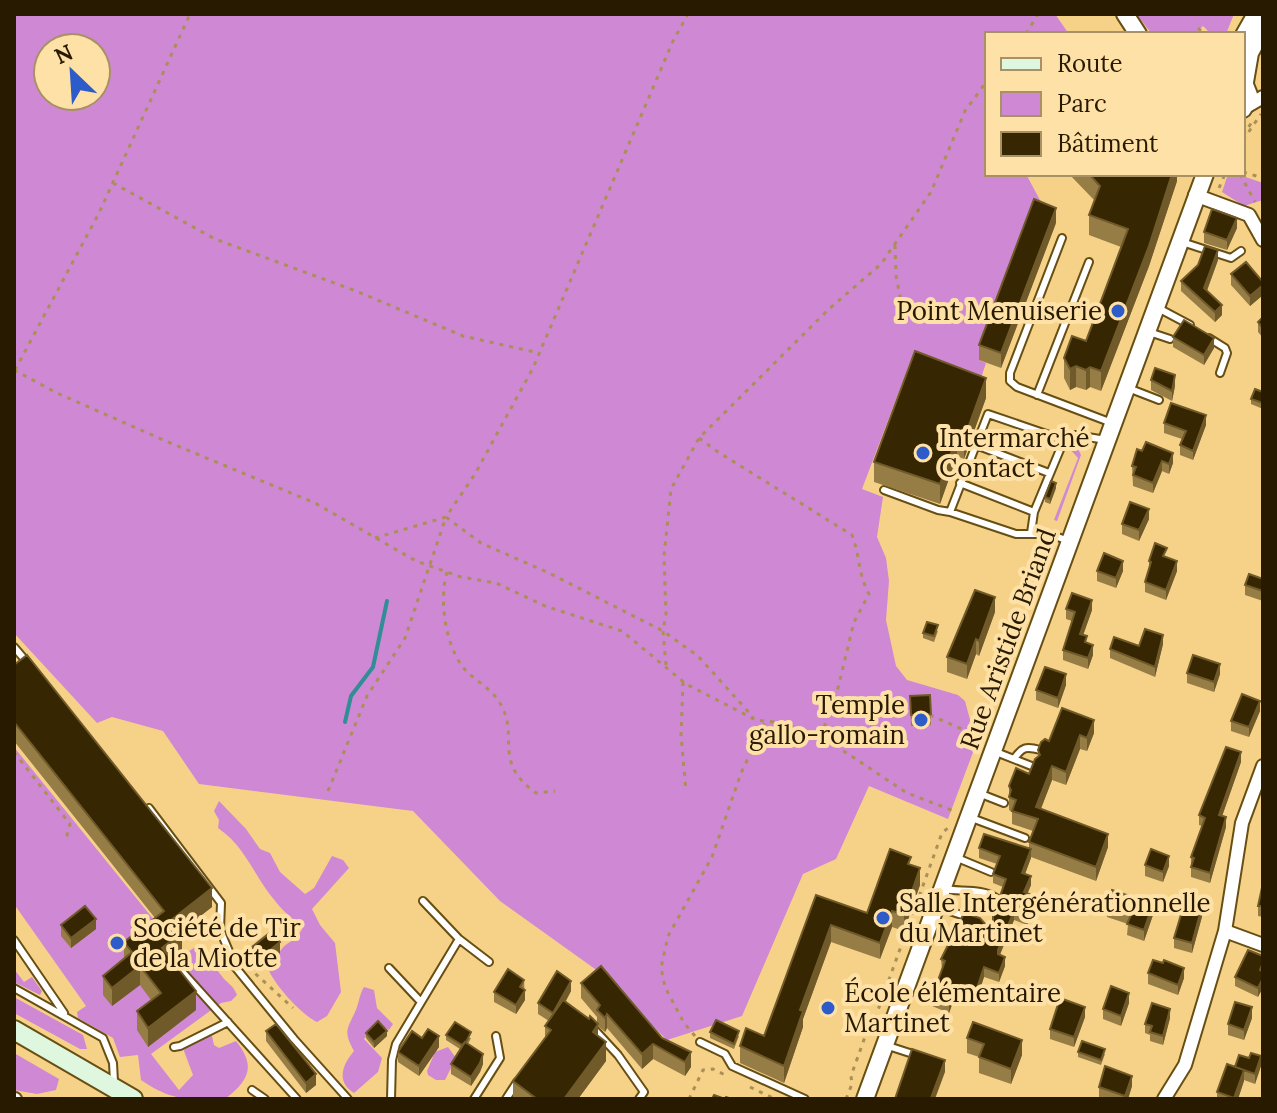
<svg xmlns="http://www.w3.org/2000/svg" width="1277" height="1113" font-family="Lora,serif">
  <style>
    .green { fill: #cf88d4; fill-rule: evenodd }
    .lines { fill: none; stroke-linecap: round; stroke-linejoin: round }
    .stream { stroke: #318d96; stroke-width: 4 }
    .service-casing { stroke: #674e13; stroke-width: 10 }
    .minor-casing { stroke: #674e13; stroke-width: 16 }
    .tertiary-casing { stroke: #674e13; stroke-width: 20 }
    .secondary-casing { stroke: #674e13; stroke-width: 22 }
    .path { stroke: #aa8f57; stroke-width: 3; stroke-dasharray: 4 6; stroke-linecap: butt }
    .service { stroke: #fff; stroke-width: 6 }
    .minor { stroke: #fff; stroke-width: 12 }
    .tertiary { stroke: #fff; stroke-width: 16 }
    .secondary { stroke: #def7de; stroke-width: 18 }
    .wall { fill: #967c45 }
    .shaded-wall { fill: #705a2a }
    .building { fill: #362601; stroke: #705a2a; stroke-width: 2 }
    .poi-dot { fill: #2e5bca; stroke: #fee1a7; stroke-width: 3 }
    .labels { text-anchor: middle; stroke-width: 8; stroke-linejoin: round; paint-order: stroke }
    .poi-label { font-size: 26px; fill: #271a00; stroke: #fee1a7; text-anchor: start }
    .street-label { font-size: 26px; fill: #271a00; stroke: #fee1a7 }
  </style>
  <rect width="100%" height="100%" fill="#f6d289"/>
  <path class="green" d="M 14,14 L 1055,14 L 1069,34 L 987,34 L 987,174 L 1026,174 L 1041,202 L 1034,214 L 979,360 L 986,363 L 979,384 L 912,357 L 862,489 L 883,497 L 877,537 L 886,558 L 889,581 L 886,620 L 896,666 L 907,680 L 958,695 L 965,701 L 972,727 L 981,731 L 948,819 L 869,786 L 836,859 L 803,874 L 742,1016 L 667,1040 L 595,969 L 500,901 L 413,811 L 199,784 L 163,731 L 112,717 L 97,723 L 14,633 ZM 48,48 L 96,48 L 96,96 L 48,96 Z
    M 1136,14 L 1234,14 L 1226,34 L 1211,34 L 1203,26 L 1198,31 L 1200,34 L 1152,34 Z
    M 1228,174 L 1237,174 L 1263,183 L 1263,200 L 1244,206 L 1222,192 Z
    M 1073,439 L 1081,455 L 1057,521 L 1054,520 L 1078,458 L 1069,448 Z
    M 14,747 L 188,962 L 186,953 L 197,946 C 217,955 210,962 221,975 C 227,984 232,983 237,995 L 231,1001 L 221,1003 L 151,1054 L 179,1090 L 193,1075 L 184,1051 L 186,1042 L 201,1035 L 212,1036 L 214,1045 L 219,1048 L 236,1041 C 257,1067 248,1081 225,1099 C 188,1099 173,1102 141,1080 L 138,1055 L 120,1057 L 113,1038 L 78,1018 L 77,1012 L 86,1006 L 14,904 Z
    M 219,801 L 246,829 L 260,849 L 270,853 L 280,872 L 305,894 L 314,888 L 332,856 L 343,860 L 349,868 L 312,909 L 320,925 L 335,943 L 341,992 L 327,1016 L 317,1022 C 303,1016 273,984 268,968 C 274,962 276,956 281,950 C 288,940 295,943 302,929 C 293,917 284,913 276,902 C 254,877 247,848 218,828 L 219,820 L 214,811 Z
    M 14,969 L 24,982 L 32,977 L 42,991 L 40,995 L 14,982 Z
    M 364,987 L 374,990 L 377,1008 L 393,1024 L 389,1030 L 378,1024 L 364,1039 L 382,1058 L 378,1072 L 354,1093 C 336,1082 342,1065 354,1051 C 344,1032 346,1031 355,1012 C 359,1004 359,995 364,987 Z
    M 14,997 L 83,1035 L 87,1049 L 80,1049 L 14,1013 Z
    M 448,1047 L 456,1058 L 445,1080 L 436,1080 L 428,1075 L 427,1071 L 435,1052 Z
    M 14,1053 L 59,1079 L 56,1090 L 37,1094 L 14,1090 Z"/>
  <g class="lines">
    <path class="stream" d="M 345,722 L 351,696 L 373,667 L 387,601"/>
    <g class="service-casing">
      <path id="service" d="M 1062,238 L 1010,373 L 1010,381 L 1017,387 L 1112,423
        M 1182,242 L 1231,258 L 1241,251
        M 1158,308 L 1190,325
        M 1149,332 L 1170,339
        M 1209,338 L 1225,348 L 1227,353 L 1220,373
        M 1128,388 L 1159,400
        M 1037,395 L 1089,262
        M 976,445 L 1049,473
        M 960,483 L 1034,512
        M 884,490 L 938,510 L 950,512
        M 1031,533 L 1034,512 L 1064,440
        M 1069,541 L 1049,534 L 1016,534 L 950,512 L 988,414 L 1064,440 L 1075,435 L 1106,440
        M 14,647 L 26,661
        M 996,752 L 1034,767
        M 1014,759 C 1022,747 1026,746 1040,750
        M 981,794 L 1004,803
        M 149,808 L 221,903 L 220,930 L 236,968 L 294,1039 L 348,1099
        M 969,817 L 1025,838
        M 955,857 L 991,872
        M 944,889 C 960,892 983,888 996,898
        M 937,907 L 968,917
        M 459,939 L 489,962
        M 14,940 L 64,1013
        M 178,967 L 297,1099
        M 389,968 L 420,1001
        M 14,988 L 103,1038 L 113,1063 L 114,1082
        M 594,1029 L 618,1055 L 644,1092 L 639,1099
        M 700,1042 L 725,1054 L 732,1066 L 805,1099
        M 885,1045 L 916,1055
        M 174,1047 L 180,1046 L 228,1022
        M 252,1090 L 265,1099
        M 391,1099 L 392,1060 L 396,1044 L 459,939 L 423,901
        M 474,1099 L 500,1058 L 496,1036
        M 506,1099 L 517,1082"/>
    </g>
    <g class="minor-casing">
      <path id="minor" d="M 1244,108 L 1263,97
        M 1195,195 L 1249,215 L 1263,240
        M 1225,931 L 1263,945
        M 14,1099 L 15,1099
        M 1164,1099 L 1185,1065 L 1225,931 L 1242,823 L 1263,766"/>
    </g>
    <g class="tertiary-casing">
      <path id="tertiary" d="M 1125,14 L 1138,34
        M 1243,37 L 1256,14
        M 1243,80 L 1249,95 L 1243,109
        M 1245,82 L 1250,53 L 1263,29
        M 865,1099 L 1205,174"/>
    </g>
    <g class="secondary-casing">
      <path id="secondary" d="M 14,1030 L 133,1099"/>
    </g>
    <path class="path" d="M 1198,28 L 1204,34
      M 1026,34 L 1038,14
      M 1243,135 L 1252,122
      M 1243,140 L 1261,114
      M 1243,172 L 1263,178
      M 1240,174 L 1255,202
      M 113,183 L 215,239 L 356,291 L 463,336 L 539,353
      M 1219,188 L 1225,174
      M 895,245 L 896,276 L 905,322
      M 14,370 L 57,393 L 168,442 L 315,503 L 416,561 L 461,577 L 496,583 L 545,606 L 622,631 L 686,684 L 756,720 L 783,723 L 821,736 L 907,793 L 954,811
      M 15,370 L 99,213 L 190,14
      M 699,438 L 718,452 L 852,535 C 860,555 858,575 869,594 L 854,622 L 838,688 L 821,736
      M 375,538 L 446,517 L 475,474 L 533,368 L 673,41 L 688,14
      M 447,572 C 439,599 445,643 462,666 C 472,679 489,687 498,700 C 522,735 490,760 536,793 L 555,791
      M 666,665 L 663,631 L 666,614 L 664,556 L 671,489 L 699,438 L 829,309 L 881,264 L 931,192 L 965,111 L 987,81
      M 683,682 L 681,735 L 686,791
      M 930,715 L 962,729
      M 14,752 L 70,824 L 66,839
      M 328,791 L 367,696 L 405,638 L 446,517 L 481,543 L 549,573 L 663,631 L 698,656 L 753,717
      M 248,967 L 293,1008
      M 695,1036 L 684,1023 L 665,987 L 661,968 L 668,936 L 712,857 L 741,773 L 765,723
      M 750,1087 L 775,1099
      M 689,1099 L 703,1070 L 713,1069 L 725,1075
      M 846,1099 L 852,1084 L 851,1076 L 871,1020 L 874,1021 L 942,833 L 949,827"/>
    <use href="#service" class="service"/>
    <use href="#minor" class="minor"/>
    <use href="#tertiary" class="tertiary"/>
    <use href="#secondary" class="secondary"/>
  </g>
  <path class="wall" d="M 1069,174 L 1177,174 L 1177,181 L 1149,266 L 1101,391 L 1090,387 L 1086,390 L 1076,387 L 1070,390 L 1064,378 L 1064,358 L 1086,341 L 1121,247 L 1089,235 L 1089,215 L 1094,200 Z
    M 1056,223 L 1001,368 L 979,360 L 979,345 Z
    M 1237,228 L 1227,250 L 1204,243 L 1204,232 Z
    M 1218,260 L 1207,291 L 1222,315 L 1215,322 L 1181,291 L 1181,281 Z
    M 1231,274 L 1263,282 L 1263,295 L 1250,306 L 1231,285 Z
    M 1263,317 L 1263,338 L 1258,332 L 1258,322 Z
    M 1173,337 L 1214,348 L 1204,365 L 1173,347 Z
    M 1151,380 L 1175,386 L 1172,401 L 1151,390 Z
    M 1263,392 L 1263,409 L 1251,404 L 1251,399 Z
    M 986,398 L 964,459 L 957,456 L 940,504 L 874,482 L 874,462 Z
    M 1164,423 L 1206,425 L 1193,460 L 1180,455 L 1180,445 L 1182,439 L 1164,433 Z
    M 1137,449 L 1173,463 L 1169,474 L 1162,471 L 1153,493 L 1133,486 L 1132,466 Z
    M 1056,488 L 1050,504 L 1045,502 L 1045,497 Z
    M 1149,519 L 1139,541 L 1122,534 L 1122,524 Z
    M 1167,557 L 1177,571 L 1166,600 L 1145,592 L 1145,582 L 1149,568 L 1149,561 Z
    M 1097,571 L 1123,571 L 1116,588 L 1097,581 Z
    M 1263,579 L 1263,601 L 1245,595 L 1245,585 Z
    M 1066,609 L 1092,610 L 1083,635 L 1093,655 L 1088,669 L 1063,660 L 1063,650 L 1072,621 L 1066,619 Z
    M 995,612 L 979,656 L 976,654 L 967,679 L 947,672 L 947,657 Z
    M 938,631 L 934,642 L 923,638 L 923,633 Z
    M 1163,644 L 1155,677 L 1110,658 L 1110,649 Z
    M 14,665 L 212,907 L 180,931 L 182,951 L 171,960 L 196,1010 L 148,1047 L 137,1030 L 137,1011 L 151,1000 L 140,985 L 112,1006 L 103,995 L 103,976 L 124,958 L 124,942 L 155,918 L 14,741 Z
    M 1187,673 L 1220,674 L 1214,692 L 1187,683 Z
    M 1066,685 L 1058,708 L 1036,700 L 1036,690 Z
    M 930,695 L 931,725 L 911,726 L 910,696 Z
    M 1260,711 L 1249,737 L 1231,731 L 1231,721 Z
    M 1094,733 L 1087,751 L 1080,749 L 1066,785 L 1052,780 L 1041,809 L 1108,847 L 1096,881 L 1031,857 L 1025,874 L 1031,885 L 1027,894 L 1034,905 L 1027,925 L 1014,920 L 1000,955 L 1005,966 L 999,982 L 984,977 L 976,1001 L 956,994 L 949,1013 L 932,1006 L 932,997 L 942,969 L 941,959 L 986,925 L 993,922 L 993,916 L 1003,887 L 993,883 L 993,874 L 997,864 L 979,858 L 979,848 L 1029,848 L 1029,842 L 1033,831 L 1012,824 L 1012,812 L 1009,810 L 1009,786 L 1029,774 L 1038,756 L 1038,750 L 1049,741 Z
    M 1241,762 L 1222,816 L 1226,827 L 1210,883 L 1191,877 L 1191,857 L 1202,826 L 1199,825 L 1199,815 Z
    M 911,865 L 920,885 L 904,931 L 892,927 L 880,959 L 831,942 L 803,1019 L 803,1027 L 784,1083 L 740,1063 L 740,1046 L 764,1036 L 816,895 L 867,913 Z
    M 1145,865 L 1169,866 L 1163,882 L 1145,876 Z
    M 1263,883 L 1263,917 L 1258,916 L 1258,906 Z
    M 1107,906 L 1153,915 L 1144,941 L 1127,935 L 1128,924 L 1107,917 Z
    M 1203,913 L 1192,953 L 1174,948 L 1174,938 Z
    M 61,925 L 96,929 L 71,948 L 61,936 Z
    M 252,947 L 280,953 L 260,968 L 252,957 Z
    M 1263,956 L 1258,997 L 1235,986 L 1235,977 Z
    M 1148,973 L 1184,978 L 1178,995 L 1148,984 Z
    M 524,980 L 525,1000 L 516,1014 L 494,1002 L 494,992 Z
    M 581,983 L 662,1038 L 691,1067 L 685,1076 L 653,1059 L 642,1069 L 607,1028 L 605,1032 L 598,1026 L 598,1036 L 606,1061 L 578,1099 L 513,1099 L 513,1081 L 545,1038 L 545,1026 L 549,1021 L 538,1014 L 538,1003 L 571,991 L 566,1001 L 589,1019 L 597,1023 L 597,1017 L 581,998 Z
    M 1129,1003 L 1121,1026 L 1103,1019 L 1103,1009 Z
    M 1085,1017 L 1074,1047 L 1050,1039 L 1050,1029 Z
    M 1170,1018 L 1163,1045 L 1150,1041 L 1150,1035 L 1145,1033 L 1145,1024 Z
    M 1252,1018 L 1244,1040 L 1228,1035 L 1228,1024 Z
    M 266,1031 L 316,1085 L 306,1093 L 266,1041 Z
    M 710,1032 L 739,1036 L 734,1049 L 710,1038 Z
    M 366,1033 L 387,1036 L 374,1048 L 366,1038 Z
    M 446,1035 L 471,1038 L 468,1044 L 483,1064 L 480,1072 L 471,1086 L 451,1074 L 451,1064 L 460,1049 L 446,1040 Z
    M 422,1038 L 439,1047 L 419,1076 L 398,1062 L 398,1052 Z
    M 967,1038 L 1022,1055 L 1011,1084 L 979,1073 L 979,1057 L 967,1053 Z
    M 1078,1052 L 1105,1054 L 1101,1065 L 1078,1057 Z
    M 1261,1066 L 1255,1084 L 1244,1080 L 1238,1099 L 1217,1099 L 1217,1092 L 1235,1067 Z
    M 1132,1086 L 1128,1099 L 1105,1099 L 1099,1097 L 1099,1087 Z"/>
  <path class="shaded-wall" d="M 1172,174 L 1177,174 L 1177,181 L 1149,266 L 1101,391 L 1101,371 Z
    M 1056,208 L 1056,223 L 1001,368 L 1001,353 Z
    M 1237,218 L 1237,228 L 1227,250 L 1227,240 Z
    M 1218,250 L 1218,260 L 1204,298 L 1204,288 Z
    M 1263,285 L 1263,295 L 1250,306 L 1250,296 Z
    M 1222,305 L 1222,315 L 1215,322 L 1215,312 Z
    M 1214,338 L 1214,348 L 1204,365 L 1204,355 Z
    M 1076,366 L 1076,387 L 1070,390 L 1070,369 Z
    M 1090,367 L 1090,387 L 1086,390 L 1086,370 Z
    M 1175,375 L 1175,386 L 1172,401 L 1172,391 Z
    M 986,378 L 986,398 L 964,459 L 964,439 Z
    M 1206,415 L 1206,425 L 1193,460 L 1193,451 Z
    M 957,436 L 957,456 L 940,504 L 940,484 Z
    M 1173,453 L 1173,463 L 1169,474 L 1169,464 Z
    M 1162,461 L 1162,471 L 1153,493 L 1153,483 Z
    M 1056,483 L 1056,488 L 1050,504 L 1050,499 Z
    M 1149,509 L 1149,519 L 1139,541 L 1139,530 Z
    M 1123,561 L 1123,571 L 1116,588 L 1116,578 Z
    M 1177,561 L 1177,571 L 1166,600 L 1166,590 Z
    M 995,597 L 995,612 L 979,656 L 979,641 Z
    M 1092,600 L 1092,610 L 1080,644 L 1080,634 Z
    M 1163,635 L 1163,644 L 1155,677 L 1155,667 Z
    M 976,639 L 976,654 L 967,679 L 967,664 Z
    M 1093,645 L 1093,655 L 1088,669 L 1088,658 Z
    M 1220,664 L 1220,674 L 1214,692 L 1214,682 Z
    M 1066,674 L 1066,685 L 1058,708 L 1058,698 Z
    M 1260,701 L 1260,711 L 1249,737 L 1249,727 Z
    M 1094,720 L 1094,733 L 1087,751 L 1087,738 Z
    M 1080,735 L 1080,749 L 1066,785 L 1066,772 Z
    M 1241,752 L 1241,762 L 1219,825 L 1219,815 Z
    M 1052,766 L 1052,780 L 1036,821 L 1036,807 Z
    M 1226,817 L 1226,827 L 1210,883 L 1210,873 Z
    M 1108,834 L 1108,847 L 1096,881 L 1096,867 Z
    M 1031,849 L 1031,858 L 1022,882 L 1022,873 Z
    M 1169,856 L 1169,866 L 1163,882 L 1163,872 Z
    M 920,868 L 920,885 L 904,931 L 904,914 Z
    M 1031,876 L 1031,885 L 1024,902 L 1024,892 Z
    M 212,888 L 212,907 L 171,939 L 171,920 Z
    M 1034,896 L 1034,905 L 1027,925 L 1027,915 Z
    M 1203,903 L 1203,913 L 1192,953 L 1192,943 Z
    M 1153,904 L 1153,915 L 1144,941 L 1144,930 Z
    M 892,911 L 892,927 L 880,959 L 880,943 Z
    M 1014,911 L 1014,920 L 998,959 L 998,950 Z
    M 96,919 L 96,929 L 71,948 L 71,938 Z
    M 831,925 L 831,942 L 803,1019 L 803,1027 L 784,1083 L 784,1066 L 800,1010 Z
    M 182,932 L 182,951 L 162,967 L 162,948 Z
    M 280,942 L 280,953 L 260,968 L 260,958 Z
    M 1005,957 L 1005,966 L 999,982 L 999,973 Z
    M 140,966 L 140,985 L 112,1006 L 112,988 Z
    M 984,967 L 984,977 L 976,1001 L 976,991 Z
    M 1184,968 L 1184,978 L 1178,995 L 1178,985 Z
    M 1263,978 L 1263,988 L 1258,997 L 1258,988 Z
    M 571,981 L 571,991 L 553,1024 L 553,1013 Z
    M 956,985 L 956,994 L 949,1013 L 949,1004 Z
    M 525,990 L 525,1000 L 516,1014 L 516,1005 Z
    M 196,991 L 196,1010 L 148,1047 L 148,1028 Z
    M 1129,993 L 1129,1003 L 1121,1026 L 1121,1016 Z
    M 1085,1007 L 1085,1017 L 1074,1047 L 1074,1037 Z
    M 1252,1007 L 1252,1018 L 1244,1040 L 1244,1030 Z
    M 1170,1009 L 1170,1018 L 1163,1045 L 1163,1036 Z
    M 607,1014 L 607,1028 L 605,1032 L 605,1018 Z
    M 598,1024 L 598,1043 L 593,1032 Z
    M 387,1031 L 387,1036 L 374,1048 L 374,1042 Z
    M 439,1036 L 439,1047 L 419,1076 L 419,1066 Z
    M 1022,1040 L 1022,1055 L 1011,1084 L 1011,1069 Z
    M 606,1042 L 606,1061 L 578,1099 L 564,1099 Z
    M 653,1044 L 653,1059 L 642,1069 L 642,1054 Z
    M 691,1052 L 691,1067 L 685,1076 L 685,1062 Z
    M 483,1054 L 483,1064 L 480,1072 L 471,1086 L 471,1077 Z
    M 1261,1056 L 1261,1066 L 1255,1084 L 1255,1074 Z
    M 945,1060 L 945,1072 L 935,1099 L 931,1099 Z
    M 1244,1070 L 1244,1081 L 1238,1099 L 1234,1099 Z
    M 316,1074 L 316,1085 L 306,1093 L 306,1083 Z
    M 1132,1076 L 1132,1086 L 1128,1099 L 1125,1099 Z"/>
  <path class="building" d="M 1089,174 L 1172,174 L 1149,246 L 1101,371 L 1090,367 L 1086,370 L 1076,366 L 1070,369 L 1064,358 L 1072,336 L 1086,341 L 1128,229 L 1089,215 L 1100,186 Z
    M 1034,199 L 1056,208 L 1001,353 L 979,345 Z
    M 1212,209 L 1237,218 L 1227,240 L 1204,232 Z
    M 1205,246 L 1218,250 L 1204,288 L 1222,305 L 1215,312 L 1181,281 L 1198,265 Z
    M 1246,262 L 1263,282 L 1263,285 L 1250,296 L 1231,274 Z
    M 1263,317 L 1263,328 L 1258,322 Z
    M 1184,320 L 1214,338 L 1204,355 L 1173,337 Z
    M 915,351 L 986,378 L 964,439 L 957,436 L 940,484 L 874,462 Z
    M 1155,368 L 1175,375 L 1172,391 L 1151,380 Z
    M 1255,389 L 1263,392 L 1263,403 L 1251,399 Z
    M 1171,403 L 1206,415 L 1193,451 L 1180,445 L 1186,431 L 1164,423 Z
    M 1146,442 L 1173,453 L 1169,464 L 1162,461 L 1153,483 L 1133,475 L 1136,467 L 1132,466 L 1137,449 L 1142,451 Z
    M 1051,481 L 1056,483 L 1050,499 L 1045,497 Z
    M 1130,502 L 1149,509 L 1139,530 L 1122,524 Z
    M 1155,543 L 1167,548 L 1163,556 L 1177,561 L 1166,590 L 1145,582 L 1151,562 L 1149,561 Z
    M 1104,553 L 1123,561 L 1116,578 L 1097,571 Z
    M 1249,574 L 1263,579 L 1263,591 L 1245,585 Z
    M 975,590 L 995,597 L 979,641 L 976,639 L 967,664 L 947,657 Z
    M 1072,593 L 1092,600 L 1080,634 L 1087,636 L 1085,642 L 1093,645 L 1088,658 L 1063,650 L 1075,612 L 1066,609 Z
    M 927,622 L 938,625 L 934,636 L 923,633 Z
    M 1145,629 L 1163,635 L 1155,667 L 1110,649 L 1114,637 L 1139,646 Z
    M 27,655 L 212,888 L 171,920 L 182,932 L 162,948 L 196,991 L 148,1028 L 137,1011 L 161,993 L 140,966 L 112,988 L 103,976 L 132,952 L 124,942 L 164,911 L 14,722 L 14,665 Z
    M 1193,655 L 1220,664 L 1214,682 L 1187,673 Z
    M 1045,667 L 1066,674 L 1058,698 L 1036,690 Z
    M 1242,694 L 1260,701 L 1249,727 L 1231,721 Z
    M 930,695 L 931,714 L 911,715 L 910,696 Z
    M 1062,708 L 1094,720 L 1087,738 L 1080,735 L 1066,772 L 1052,766 L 1036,807 L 1108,834 L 1096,867 L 1029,842 L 1038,819 L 1012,811 L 1016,800 L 1009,797 L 1011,790 L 1009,786 L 1016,768 L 1029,774 L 1035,759 L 1040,755 L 1038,750 L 1041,742 L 1045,739 L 1049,741 Z
    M 1226,747 L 1241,752 L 1219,815 L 1226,817 L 1210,873 L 1191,867 L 1194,858 L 1191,857 L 1205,818 L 1199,815 Z
    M 984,834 L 1031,849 L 1022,873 L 1031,876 L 1024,892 L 1034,896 L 1027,915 L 1014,911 L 998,950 L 998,954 L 1005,957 L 999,973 L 984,967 L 976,991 L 956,985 L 949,1004 L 932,997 L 945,961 L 941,959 L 964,913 L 980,918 L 986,925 L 993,922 L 993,916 L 1006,879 L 993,874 L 1000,856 L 979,848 Z
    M 890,849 L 911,857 L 908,864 L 920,868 L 904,914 L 892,911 L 880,943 L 831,925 L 800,1010 L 803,1011 L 784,1066 L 740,1046 L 746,1028 L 764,1036 L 816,895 L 867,913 Z
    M 1151,849 L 1169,856 L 1163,872 L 1145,865 Z
    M 1263,883 L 1263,906 L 1258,906 Z
    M 1112,890 L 1153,904 L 1144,930 L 1127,924 L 1131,915 L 1107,906 Z
    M 1186,898 L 1203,903 L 1192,943 L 1174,938 Z
    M 85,906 L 96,919 L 71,938 L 61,925 Z
    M 272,931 L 280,942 L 260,958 L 252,947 Z
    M 1248,950 L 1263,956 L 1263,963 L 1260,970 L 1263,972 L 1263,978 L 1258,988 L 1235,977 Z
    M 1153,960 L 1163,963 L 1164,960 L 1184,968 L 1178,985 L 1148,973 Z
    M 601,966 L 662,1038 L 691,1052 L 685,1062 L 653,1044 L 642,1054 L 607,1014 L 605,1018 L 597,1010 L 600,1005 L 581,983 Z
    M 508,969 L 524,980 L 520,987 L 525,990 L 516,1005 L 494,992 Z
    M 557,971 L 571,981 L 553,1013 L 538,1003 Z
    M 1111,986 L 1129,993 L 1121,1016 L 1103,1009 Z
    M 1060,998 L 1085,1007 L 1074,1037 L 1050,1029 Z
    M 563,1000 L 589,1019 L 590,1016 L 598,1024 L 593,1032 L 606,1042 L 564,1099 L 537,1099 L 513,1081 L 551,1030 L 545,1026 Z
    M 1235,1002 L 1252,1007 L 1244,1030 L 1228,1024 Z
    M 1152,1003 L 1170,1009 L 1163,1036 L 1150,1032 L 1152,1026 L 1145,1024 Z
    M 716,1020 L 739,1031 L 734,1044 L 710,1032 Z
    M 378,1021 L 387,1031 L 374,1042 L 366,1033 Z
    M 455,1022 L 471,1032 L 466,1042 L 465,1042 L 462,1045 L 446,1035 Z
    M 973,1022 L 1022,1040 L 1011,1069 L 979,1057 L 984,1044 L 967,1038 Z
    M 276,1024 L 316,1074 L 306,1083 L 266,1031 Z
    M 428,1029 L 439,1036 L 419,1066 L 398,1052 L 412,1031 L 422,1038 Z
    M 1082,1041 L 1105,1049 L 1101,1060 L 1078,1052 Z
    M 465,1042 L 483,1054 L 480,1063 L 471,1077 L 451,1064 Z
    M 912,1049 L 945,1060 L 931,1098 L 935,1099 L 895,1099 Z
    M 1251,1053 L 1261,1056 L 1255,1074 L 1235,1067 L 1239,1055 L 1249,1058 Z
    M 1227,1064 L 1244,1070 L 1234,1098 L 1217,1092 Z
    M 1105,1066 L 1132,1076 L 1125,1096 L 1099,1087 Z
    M 714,1095 L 725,1099 L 726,1097 L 732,1099 L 712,1099 Z"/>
  <g class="poi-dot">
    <circle cx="1118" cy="311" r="8"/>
    <circle cx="923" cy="453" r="8"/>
    <circle cx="921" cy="720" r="8"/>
    <circle cx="883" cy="918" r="8"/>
    <circle cx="117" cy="943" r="8"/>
    <circle cx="828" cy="1008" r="8"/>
  </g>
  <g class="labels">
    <g class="poi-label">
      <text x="1102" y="320" text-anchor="end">Point Menuiserie</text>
      <text x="939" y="447">Intermarché<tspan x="939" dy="30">Contact</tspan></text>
      <text x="905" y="714" text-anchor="end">Temple<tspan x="905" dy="30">gallo-romain</tspan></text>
      <text x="899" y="912">Salle Intergénérationnelle<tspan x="899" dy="30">du Martinet</tspan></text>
      <text x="133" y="937">Société de Tir<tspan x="133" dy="30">de la Miotte</tspan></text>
      <text x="844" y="1002">École élémentaire<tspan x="844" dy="30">Martinet</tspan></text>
    </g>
    <g class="street-label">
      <text transform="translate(1008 639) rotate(-70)" y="9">Rue Aristide Briand</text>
    </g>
  </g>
  <rect width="1277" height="1113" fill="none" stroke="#271a00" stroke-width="32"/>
  <rect x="985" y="32" width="260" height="144" fill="#fee1a7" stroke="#a89164" stroke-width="2"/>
  <rect x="1001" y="58" width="40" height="12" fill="#def7de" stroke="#a89164" stroke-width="2"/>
  <text x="1057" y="72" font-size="24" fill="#271a00">Route</text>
  <rect x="1001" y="92" width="40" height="24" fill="#cf88d4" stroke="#a89164" stroke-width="2"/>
  <text x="1057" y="112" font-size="24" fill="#271a00">Parc</text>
  <rect x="1001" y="132" width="40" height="24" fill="#362601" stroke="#a89164" stroke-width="2"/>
  <text x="1057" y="152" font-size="24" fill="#271a00">Bâtiment</text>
  <g transform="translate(72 72) rotate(335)"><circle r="38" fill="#fee1a7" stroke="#a89164" stroke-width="2"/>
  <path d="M0-6L14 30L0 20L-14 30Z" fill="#2e5bca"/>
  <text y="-12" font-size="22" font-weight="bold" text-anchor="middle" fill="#271a00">N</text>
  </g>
</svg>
